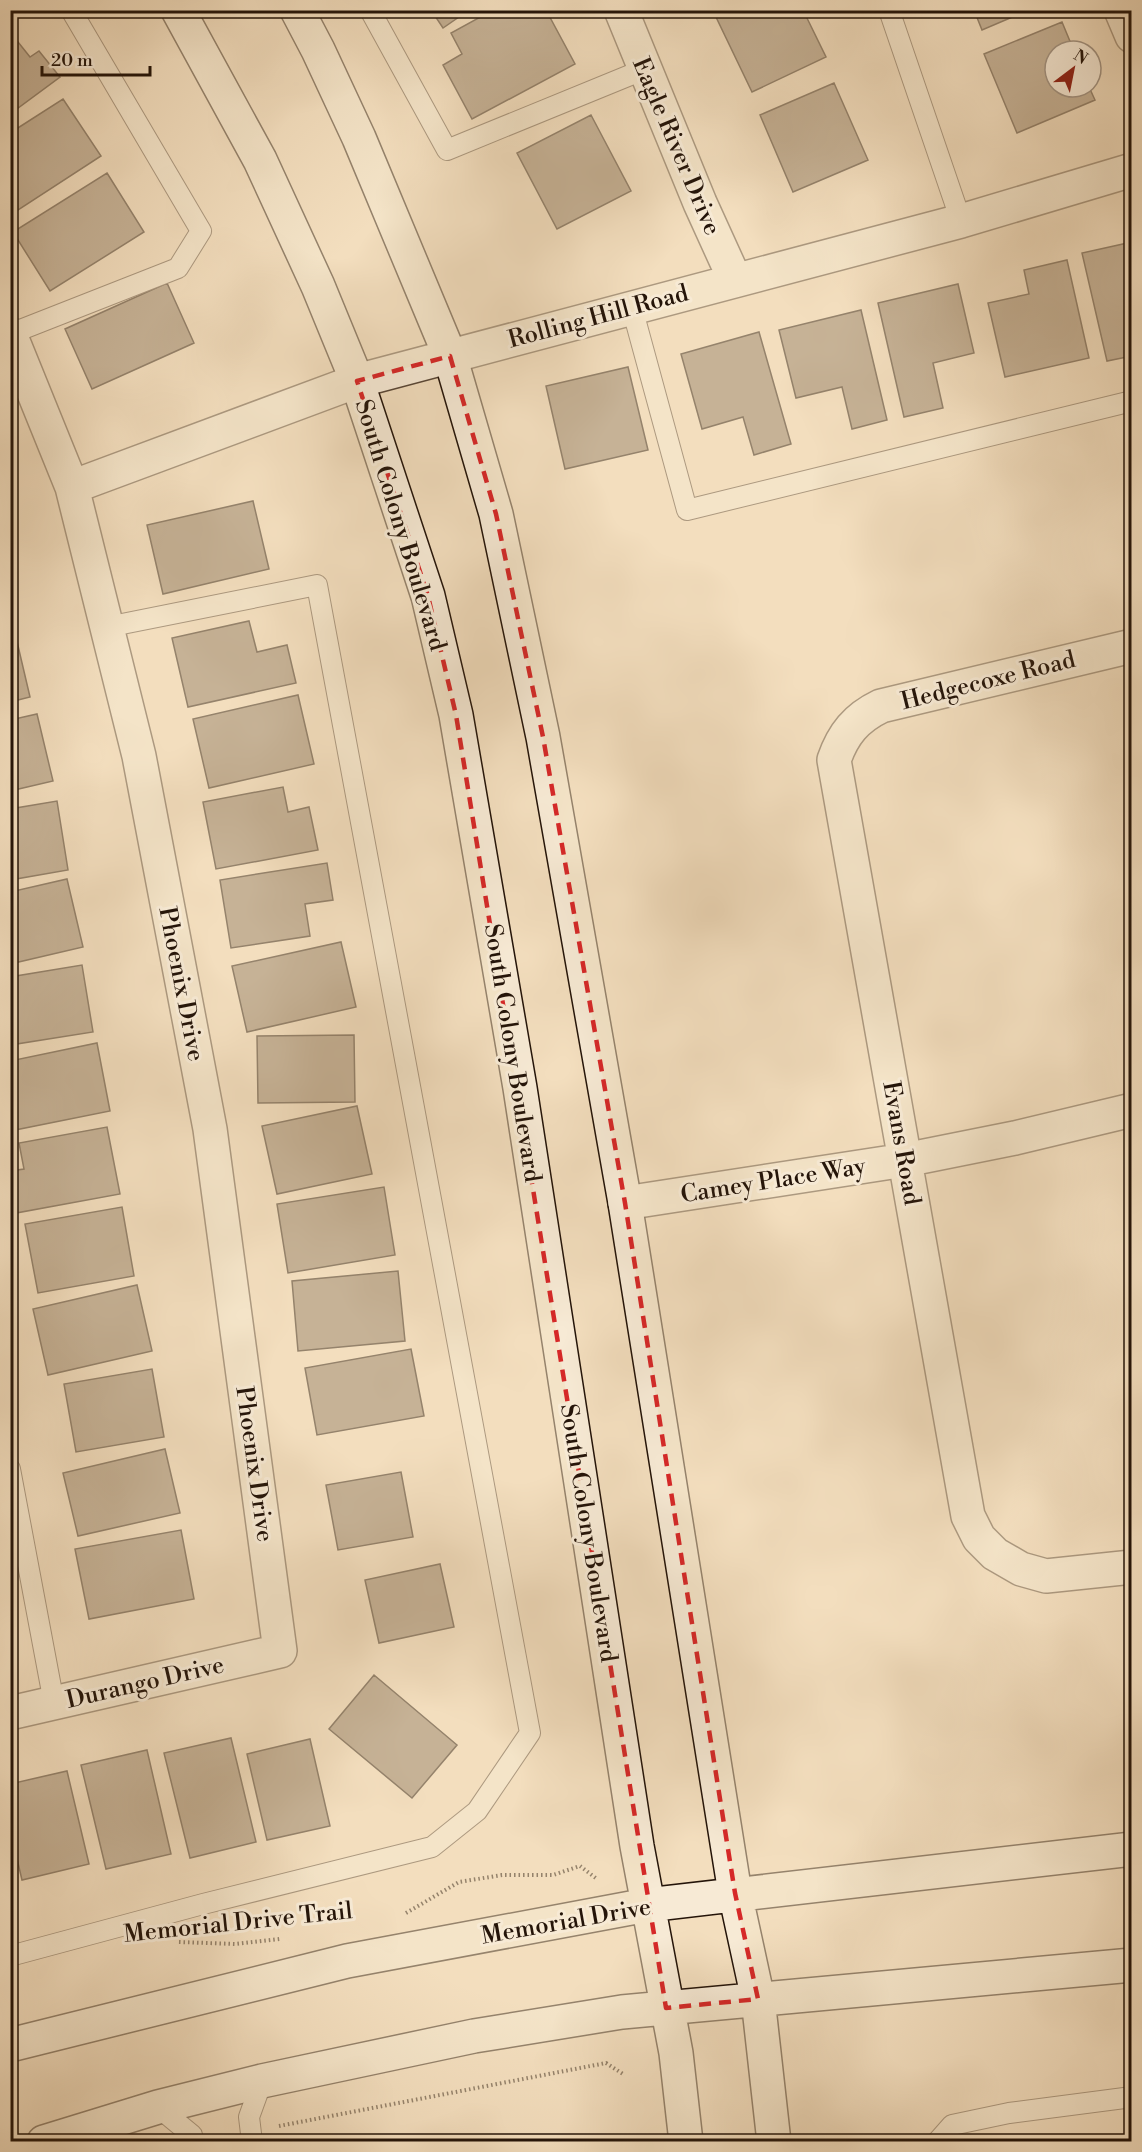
<svg xmlns="http://www.w3.org/2000/svg" width="1142" height="2152" font-family="'Libre Bodoni',serif">
  <style>
    .building { fill: #907d67; stroke: #241409; stroke-width: 1.5 }
    .lines { fill: none; stroke-linecap: round; stroke-linejoin: round }
    .lane-casing { stroke: #584636; stroke-width: 22 }
    .street-casing { stroke: #584636; stroke-width: 36 }
    .secondary-casing { stroke: #241409; stroke-width: 36 }
    .path { stroke: #241409; stroke-width: 4; stroke-dasharray: 1.5 3; stroke-linecap: butt }
    .lane { stroke: #f7ead5; stroke-width: 20 }
    .street { stroke: #f7ead5; stroke-width: 33 }
    .secondary { stroke: #f7ead5; stroke-width: 33 }
    .marked { fill: none; stroke: #d62828; stroke-width: 4.5; stroke-dasharray: 12 8; stroke-linejoin: round }
    .labels { text-anchor: middle; stroke-width: 6; stroke-linejoin: round; paint-order: stroke }
    .street-label { font-size: 24px; fill: #241409; stroke: #f7ead5 }
  </style>
  <rect width="100%" height="100%" fill="#f3debe"/>
  <filter id="stains"><feTurbulence type="fractalNoise" baseFrequency=".00333" numOctaves="4"/><feColorMatrix values="0 0 0 0 .2 0 0 0 0 .09 0 0 0 0 .02 0 0 0 .5 -.17"/></filter>
  <radialGradient id="worn" r=".72"><stop offset=".6" stop-color="#630" stop-opacity="0"/><stop offset="1" stop-color="#630" stop-opacity=".3"/></radialGradient>
  <path class="building" d="M 431,10 L 469,10 L 443,28 Z
    M 493,10 L 546,10 L 575,64 L 472,119 L 443,65 L 462,54 L 451,33 Z
    M 730,10 L 803,10 L 826,57 L 752,92 L 716,17 Z
    M 974,10 L 1029,10 L 982,30 Z
    M 1062,22 L 1074,51 L 1055,51 L 1055,87 L 1089,87 L 1095,100 L 1017,133 L 984,54 Z
    M 10,32 L 30,57 L 39,51 L 60,77 L 10,114 Z
    M 834,83 L 868,160 L 793,192 L 760,115 Z
    M 63,99 L 101,156 L 12,214 L 10,133 Z
    M 591,115 L 631,191 L 557,229 L 517,153 Z
    M 107,173 L 144,232 L 50,291 L 13,232 Z
    M 1132,242 L 1132,356 L 1107,361 L 1082,253 Z
    M 1067,260 L 1089,358 L 1005,377 L 988,303 L 1029,294 L 1024,270 Z
    M 167,283 L 194,343 L 92,389 L 65,329 Z
    M 958,284 L 974,353 L 933,363 L 943,408 L 904,417 L 878,303 Z
    M 861,310 L 887,420 L 852,429 L 842,387 L 796,398 L 779,330 Z
    M 759,332 L 791,444 L 754,455 L 743,417 L 702,429 L 681,354 Z
    M 628,367 L 648,450 L 565,469 L 546,386 Z
    M 253,501 L 269,569 L 163,594 L 147,525 Z
    M 249,621 L 257,652 L 287,645 L 296,683 L 188,707 L 172,638 Z
    M 15,633 L 30,697 L 10,702 L 10,634 Z
    M 298,695 L 314,764 L 209,788 L 193,719 Z
    M 37,714 L 53,781 L 10,791 L 10,720 Z
    M 283,787 L 288,812 L 309,807 L 318,850 L 216,869 L 203,802 Z
    M 57,801 L 68,870 L 10,880 L 10,809 Z
    M 327,863 L 333,900 L 305,904 L 310,936 L 231,948 L 220,880 Z
    M 67,879 L 83,947 L 10,964 L 10,892 Z
    M 341,942 L 356,1007 L 247,1032 L 232,966 Z
    M 82,965 L 93,1032 L 10,1045 L 10,977 Z
    M 354,1035 L 355,1102 L 258,1103 L 257,1036 Z
    M 97,1043 L 110,1111 L 10,1131 L 10,1061 Z
    M 357,1106 L 372,1174 L 277,1194 L 262,1126 Z
    M 107,1127 L 120,1194 L 16,1213 L 10,1171 L 24,1169 L 19,1143 Z
    M 384,1187 L 395,1255 L 288,1273 L 277,1204 Z
    M 122,1207 L 134,1276 L 38,1293 L 25,1224 Z
    M 398,1271 L 405,1341 L 298,1351 L 292,1281 Z
    M 137,1285 L 152,1351 L 48,1375 L 33,1309 Z
    M 411,1349 L 424,1416 L 317,1435 L 305,1368 Z
    M 152,1369 L 164,1437 L 76,1452 L 64,1384 Z
    M 165,1449 L 180,1513 L 78,1536 L 63,1473 Z
    M 401,1472 L 413,1537 L 338,1550 L 326,1485 Z
    M 181,1530 L 194,1599 L 89,1619 L 75,1549 Z
    M 440,1564 L 454,1627 L 379,1643 L 365,1580 Z
    M 374,1675 L 457,1745 L 412,1798 L 329,1729 Z
    M 231,1738 L 256,1842 L 190,1858 L 164,1753 Z
    M 310,1739 L 330,1826 L 267,1840 L 247,1754 Z
    M 147,1750 L 171,1854 L 106,1869 L 81,1765 Z
    M 67,1771 L 89,1864 L 22,1880 L 10,1829 L 10,1784 Z"/>
  <g class="lines">
    <g class="lane-casing">
      <path id="lane" d="M 370,10 L 447,150 L 645,69
        M 889,10 L 961,221
        M 632,308 L 687,510 L 1132,401
        M 10,334 L 178,268 L 201,231 L 71,10
        M 10,1469 L 54,1703
        M 10,1956 L 203,1904 L 432,1847 L 477,1811 L 530,1733 L 317,585 L 107,627
        M 158,2107 L 192,2135 L 193,2142
        M 252,2142 L 249,2117 L 262,2081
        M 937,2142 L 952,2125 L 1009,2113 L 1132,2097"/>
    </g>
    <g class="street-casing">
      <path id="street" d="M 621,10 L 700,203 L 735,280
        M 1121,10 L 1132,36
        M 10,334 L 72,487 L 139,756 L 210,1129 L 280,1651 L 10,1713
        M 72,487 L 357,381 L 961,221 L 1132,170
        M 1132,646 L 881,706 C 856,718 843,734 834,760 L 968,1516 L 979,1538 L 995,1554 L 1021,1569 L 1046,1576 L 1132,1567
        M 625,1203 L 905,1160 L 1015,1138 L 1132,1110"/>
    </g>
    <g class="secondary-casing">
      <path id="secondary" d="M 178,10 L 260,160 L 318,286 L 357,381 L 428,596 L 456,715 L 520,1088 L 637,1846 L 676,2053 L 686,2142
        M 297,10 L 318,50 L 359,138 L 450,356 L 496,514 L 543,737 L 625,1203 L 735,1893 L 758,1999 L 774,2142
        M 10,2045 L 347,1961 L 647,1905 L 1132,1849
        M 44,2142 L 158,2107 L 262,2081 L 474,2036 L 622,2012 L 1132,1965"/>
    </g>
    <path class="path" d="M 406,1913 L 459,1882 L 502,1875 L 553,1875 L 580,1866 L 597,1879
      M 179,1942 L 235,1944 L 280,1939
      M 279,2126 L 606,2063 L 623,2074"/>
    <use href="#lane" class="lane"/>
    <use href="#street" class="street"/>
    <use href="#secondary" class="secondary"/>
  </g>
  <path d="M0 0H1142V2152H0ZM 450,356 L 496,514 L 543,737 L 625,1203 L 735,1893 L 758,1999 L 666,2008 L 456,715 L 428,596 L 357,381 Z" fill="#f3debe" fill-opacity=".55" fill-rule="evenodd"/>
  <path class="marked" d="M 450,356 L 496,514 L 543,737 L 625,1203 L 735,1893 L 758,1999 L 666,2008 L 456,715 L 428,596 L 357,381 Z"/>
  <g class="labels">
    <g class="street-label">
      <text transform="translate(677 146) rotate(67)" y="8">Eagle River Drive</text>
      <text transform="translate(598 316) rotate(-15)" y="8">Rolling Hill Road</text>
      <text transform="translate(401 525) rotate(73)" y="8">South Colony Boulevard</text>
      <text transform="translate(988 680) rotate(-14)" y="8">Hedgecoxe Road</text>
      <text transform="translate(182 984) rotate(79)" y="8">Phoenix Drive</text>
      <text transform="translate(513 1053) rotate(81)" y="8">South Colony Boulevard</text>
      <text transform="translate(902 1143) rotate(80)" y="8">Evans Road</text>
      <text transform="translate(773 1180) rotate(-9)" y="8">Camey Place Way</text>
      <text transform="translate(255 1464) rotate(82)" y="8">Phoenix Drive</text>
      <text transform="translate(589 1533) rotate(81)" y="8">South Colony Boulevard</text>
      <text transform="translate(145 1682) rotate(-13)" y="8">Durango Drive</text>
      <text transform="translate(566 1921) rotate(-10)" y="8">Memorial Drive</text>
      <text transform="translate(238 1922) rotate(-6)" y="8">Memorial Drive Trail</text>
    </g>
  </g>
  <rect width="1142" height="2152" fill="none" stroke="#f3debe" stroke-width="36"/>
  <rect x="12" y="12" width="1118" height="2128" fill="none" stroke="#241409" stroke-width="3"/>
  <rect x="18" y="18" width="1106" height="2116" fill="none" stroke="#241409" stroke-width="1.5"/>
  <g transform="translate(1073 69) rotate(32)"><circle r="28" fill="#f7ead5" stroke="#a39483" stroke-width="1.5"/>
  <path d="M0-4.5L10 22L0 15L-10 22Z" fill="#8f2418"/>
  <text y="-9" font-size="16" font-weight="bold" text-anchor="middle" fill="#241409">N</text>
  </g>
  <path d="M42 66v9h108v-9" fill="none" stroke="#241409" stroke-width="3"/>
  <text x="51" y="66" font-size="18" fill="#241409" stroke="#f7ead5" stroke-width="4.5" paint-order="stroke">20 m</text>
  <rect width="100%" height="100%" filter="url(#stains)"/>
  <rect width="100%" height="100%" fill="url(#worn)"/>
</svg>
